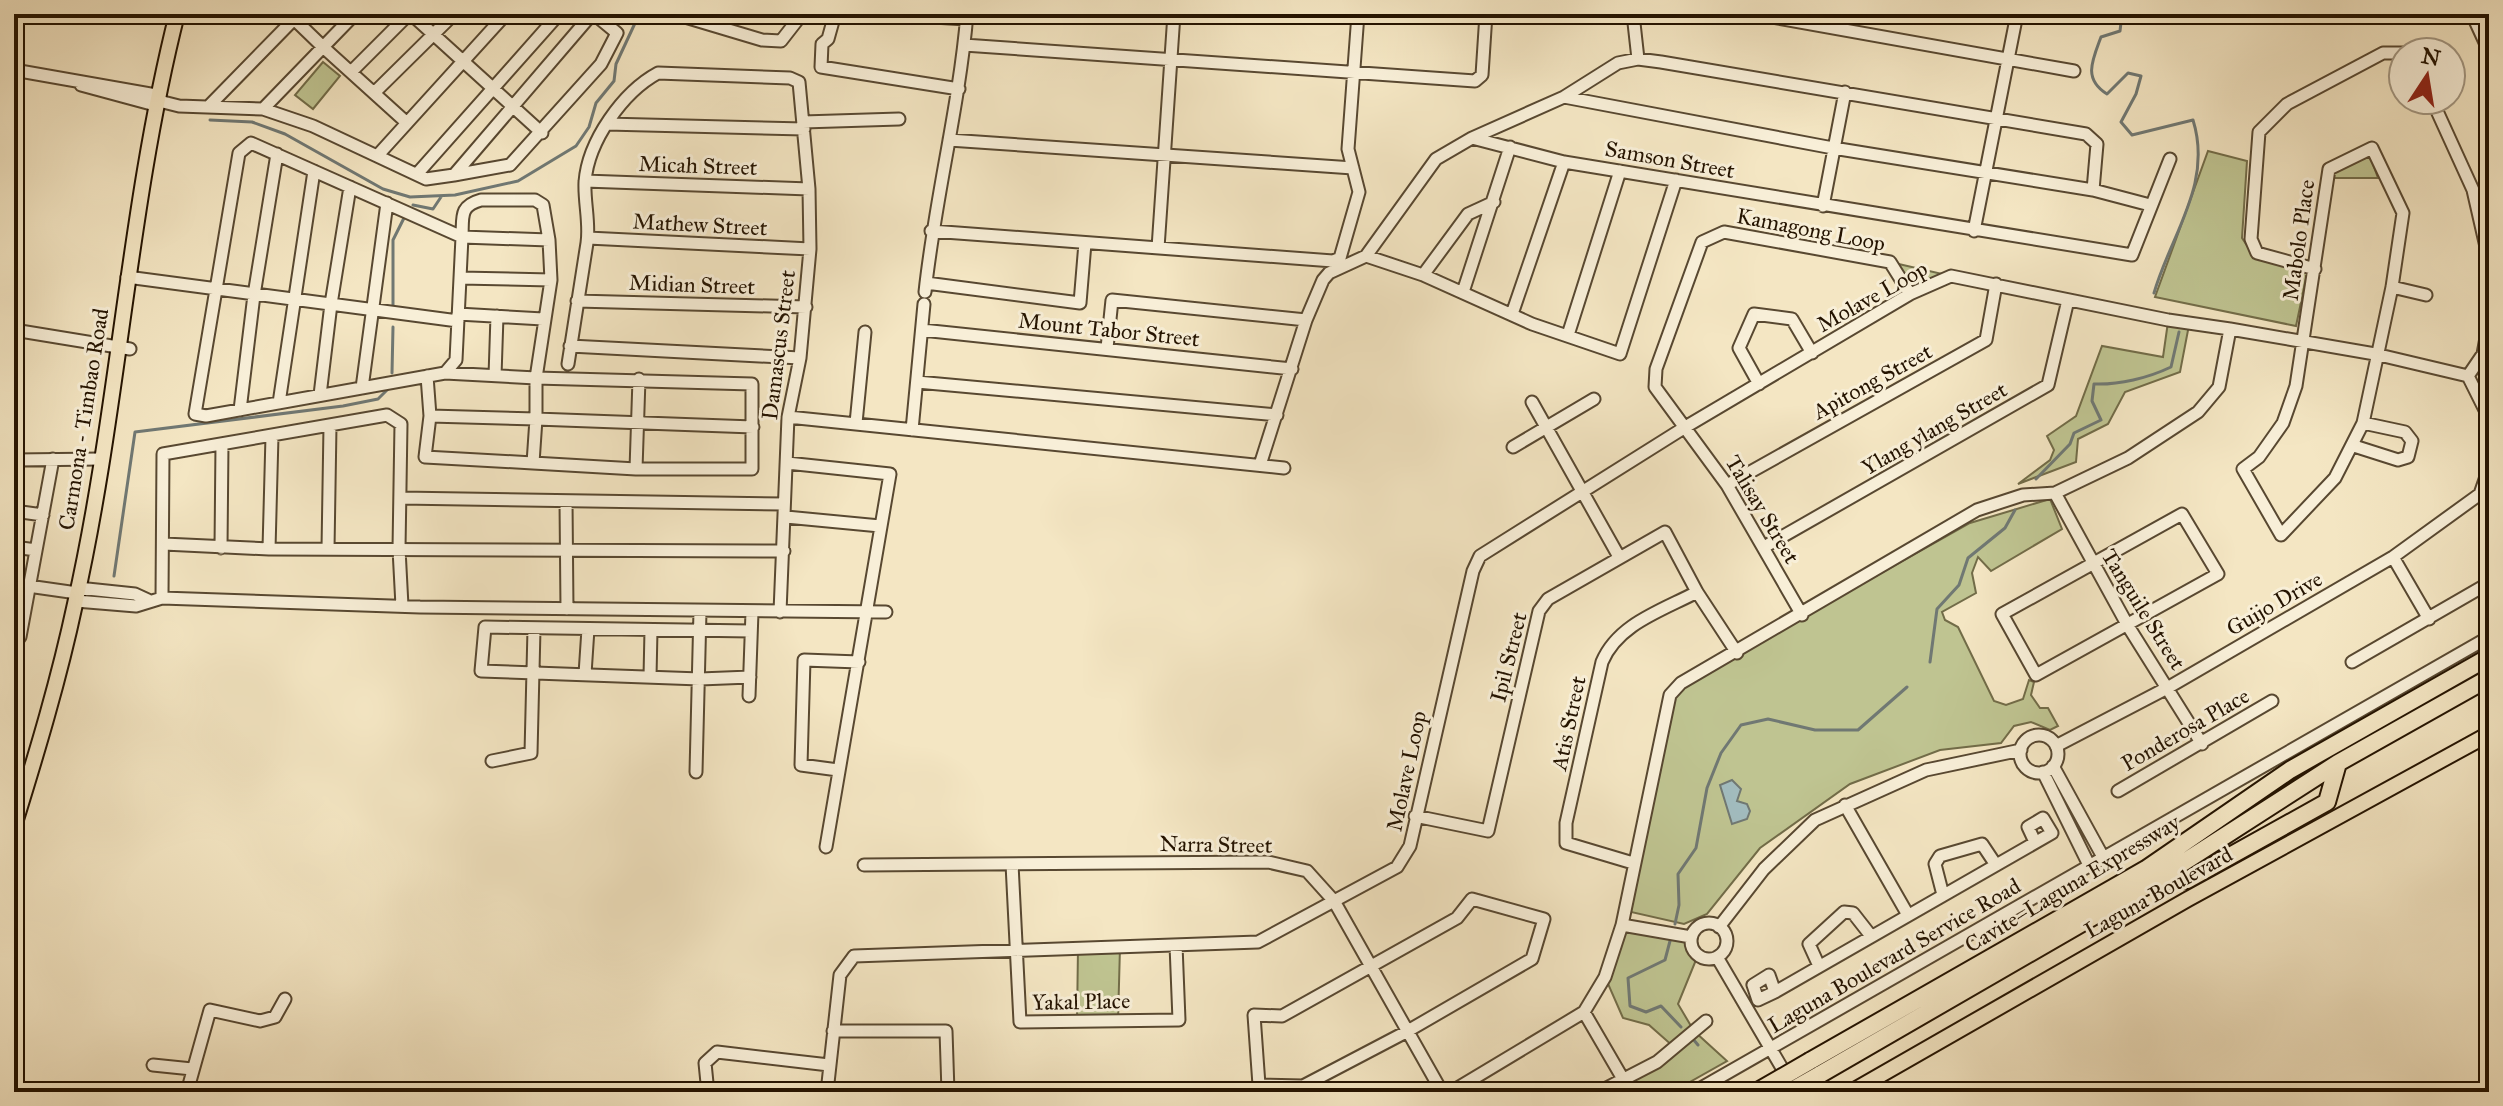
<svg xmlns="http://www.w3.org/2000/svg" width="2503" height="1106" font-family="'IM FELL Great Primer',serif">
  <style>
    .green { fill: #bfc491; stroke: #726c48; stroke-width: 2 }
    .water { fill: #a2bcbf; stroke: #707873; stroke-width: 2 }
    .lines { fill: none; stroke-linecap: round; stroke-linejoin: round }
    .stream { stroke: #707873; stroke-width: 3 }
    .minor-casing { stroke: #584831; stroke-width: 15 }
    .major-casing { stroke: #241300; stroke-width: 18 }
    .highway-casing { stroke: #241300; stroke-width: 20 }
    .minor { stroke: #f8efd8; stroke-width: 11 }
    .major { stroke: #f4e6c3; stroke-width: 14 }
    .highway { stroke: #f4e6c3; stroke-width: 16 }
    .highway-bridge-casing { stroke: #241300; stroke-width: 20; stroke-linecap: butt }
    .highway-bridge { stroke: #f4e6c3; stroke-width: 16 }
    .labels { text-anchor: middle; stroke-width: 6; stroke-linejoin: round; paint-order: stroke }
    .street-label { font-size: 22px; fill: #241300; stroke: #f8efd8 }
  </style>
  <rect width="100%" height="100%" fill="#f4e6c3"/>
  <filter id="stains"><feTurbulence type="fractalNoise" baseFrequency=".0025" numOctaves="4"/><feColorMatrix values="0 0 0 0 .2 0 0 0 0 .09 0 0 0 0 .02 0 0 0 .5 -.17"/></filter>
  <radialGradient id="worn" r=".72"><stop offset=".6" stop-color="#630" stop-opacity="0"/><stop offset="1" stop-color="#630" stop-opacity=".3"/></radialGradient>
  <path class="green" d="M 323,62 L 340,76 L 313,109 L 295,95 Z
    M 2208,151 L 2247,161 L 2242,238 L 2254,256 L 2308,269 L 2296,326 L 2155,297 Z
    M 2370,156 L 2378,178 L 2333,178 L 2334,171 Z
    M 1890,262 L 1951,276 L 1910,294 Z
    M 2168,322 L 2189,325 L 2180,372 L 2125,392 L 2108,424 L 2078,439 L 2076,462 L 2018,484 L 2050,460 L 2054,450 L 2047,436 L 2076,416 L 2102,346 L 2163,357 Z
    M 2050,499 L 2062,529 L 1991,571 L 1978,557 L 1972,573 L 1976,593 L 1942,612 L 1945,620 L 1958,627 L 1994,701 L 2006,705 L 2023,699 L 2029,680 L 2034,682 L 2031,695 L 2040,708 L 2048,708 L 2058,726 L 2050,730 L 2031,722 L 2014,726 L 2001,743 L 1940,750 L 1850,784 L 1760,848 L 1707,914 L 1684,924 L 1631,912 L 1628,904 L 1672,697 L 1682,685 L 1970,523 Z
    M 1622,925 L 1691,940 L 1698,955 L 1678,1004 L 1694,1031 L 1727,1061 L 1672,1092 L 1600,1092 L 1674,1047 L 1649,1025 L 1623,1018 L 1605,977 Z
    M 1120,947 L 1118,1021 L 1077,1021 L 1078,948 Z"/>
  <path class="water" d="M 1732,780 L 1741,789 L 1737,801 L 1747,804 L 1750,811 L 1747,819 L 1732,824 L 1720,785 Z"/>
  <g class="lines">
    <path class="stream" d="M 2122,14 L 2120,31 L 2101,37 C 2092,61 2083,79 2107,94 L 2128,73 L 2141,76 L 2136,94 L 2121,122 L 2132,135 L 2193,120 C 2213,184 2171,234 2154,293
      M 210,120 L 252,122 L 285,134 L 383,189 L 410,197 L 455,195 L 518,181 L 576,146 L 589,127 L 596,103 L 614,81 L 616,64 L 636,21
      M 413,205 L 433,209 L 441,197
      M 393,305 L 393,240 L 405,216
      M 392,373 L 393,327
      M 2036,479 L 2070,444 L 2074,433 L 2101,420 L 2092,401 L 2094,384 C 2119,385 2148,378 2171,367 L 2179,332
      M 114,576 L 135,432 L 343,406 L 378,399 L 390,387
      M 1930,662 L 1937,609 L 1959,585 L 1968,558 L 2005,528 L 2015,510
      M 1675,924 L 1679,905 L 1678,874 L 1696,848 L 1707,788 L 1721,753 L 1741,725 L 1768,719 L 1815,730 L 1858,730 L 1907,687
      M 1670,941 L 1665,960 L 1628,978 L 1630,1006 L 1646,1012 L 1661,1006 L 1681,1027
      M 1693,1039 L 1698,1045"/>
    <g class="minor-casing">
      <path id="minor" d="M 411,14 L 542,133
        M 675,14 L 762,40 L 781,41 L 802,14
        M 835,14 L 828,39 L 822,44 L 821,67 L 959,89
        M 884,14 L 966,19
        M 1570,14 L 1583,15
        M 1633,14 L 1638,59
        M 1755,14 L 2074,71
        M 2472,14 L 2489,51
        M 291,16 L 323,47 L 355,14
        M 964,45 L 1475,81 L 1482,75 L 1486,14
        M 14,70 L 156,95
        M 351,72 L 409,14
        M 81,85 L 155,105
        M 374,93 L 454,14
        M 1564,97 L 1833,148 L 2093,190 L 2150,205
        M 155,100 L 179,106 L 263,109 L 313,126 L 426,179 L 454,175 L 510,165 L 601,64 L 617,33 L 594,14
        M 2432,100 L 2473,190 L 2489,260
        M 208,107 L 299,14
        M 263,109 L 323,47 L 407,123 L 378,155
        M 803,122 L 899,119
        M 407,123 L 506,14
        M 607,124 L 804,129
        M 1472,138 L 1564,162 L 2132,255 L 2170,159
        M 949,140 L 1353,168
        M 251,143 L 462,237 L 456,360 L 445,373 L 206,416 L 195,414 L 239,153 Z
        M 2372,148 L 2403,213 L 2392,287 L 2363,423 L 2335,478 L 2281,535 L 2243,469 L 2259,457 L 2283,423 L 2296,386 L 2329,169 Z
        M 417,174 L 559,14
        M 454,175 L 592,14
        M 585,181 L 809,189
        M 481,200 L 535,200 L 543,205 L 549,240 L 462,237 C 463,217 459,206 481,200 Z
        M 1823,206 L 1845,92
        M 931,231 L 1333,261 L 1340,258 L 1359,192 L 1348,149 L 1358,14
        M 1974,231 L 2017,14
        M 588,238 L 810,249
        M 1158,248 L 1174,14
        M 1366,256 L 1423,275 L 1532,324 L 1620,354 L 1676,180
        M 2315,269 L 2257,253 L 2251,239 L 2259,132 L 2287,104 L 2383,53 L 2403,53
        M 1423,275 L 1468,214 L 1494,202
        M 127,277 L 458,321
        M 460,278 L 551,280
        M 926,283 L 1080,303 L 1085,243
        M 2392,287 L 2426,295
        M 925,292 C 935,198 959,108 967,14
        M 1463,292 L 1510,147
        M 577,301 L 806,307
        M 458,314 L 543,319
        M 1512,314 L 1564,162
        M 2230,329 L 2375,354 L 2468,376 L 2489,418
        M 14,330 L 130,349
        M 922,330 L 1292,369
        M 1568,335 L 1620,171
        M 570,346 L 800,358
        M 1107,348 L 1112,300 L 1306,320
        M 568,364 C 574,324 581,283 587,243 C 590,223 584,202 585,182 C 588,141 623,92 658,73 L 790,78 L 799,82 L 809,189 L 810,249 L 800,358 L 788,417 L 780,612
        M 445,373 L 536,378 L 551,280 L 549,240
        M 427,376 L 430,416 L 536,419 L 536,378 L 752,384 L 752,469 L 636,469 L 533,463
        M 495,376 L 497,316
        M 2468,376 L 2483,354 L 2489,321
        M 917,382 L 1277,415
        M 1759,384 L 1739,348 L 1754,314 L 1792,319 L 1812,353
        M 362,388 L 387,203
        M 320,395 L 331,304 L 350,187
        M 1532,402 L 1618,555
        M 279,403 L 314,171
        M 240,410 L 254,295 L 277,154
        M 430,416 L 425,457 L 533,463 L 536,419 L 753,427
        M 788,417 L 1284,468
        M 856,423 L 865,332
        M 912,430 L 924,304
        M 2354,446 L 2398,460 L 2408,457 L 2412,441 L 2405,432 L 2363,423
        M 1513,447 L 1594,399
        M 14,460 L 101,459
        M 787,463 L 890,474 L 826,847
        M 1260,465 L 1306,320 L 1323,280 L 1329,273 L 1366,256 L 1436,159 L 1472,138 L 1564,97 L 1618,63 L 1638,59 L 1661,62 L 2086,134 L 2097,144 L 2093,190
        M 636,469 L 639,379
        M 1727,485 L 1986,340 L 1996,284
        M 2055,493 L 2128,626 L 2202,744
        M 401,498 L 784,504
        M 566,501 L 567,609
        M 14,511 L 43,515
        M 2182,514 L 2218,574 L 2036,675 L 2002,614 Z
        M 786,517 L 880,526
        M 164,544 L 269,549 L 784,551
        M 14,547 L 36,550
        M 1764,547 L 2048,385 L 2068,300
        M 221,548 L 222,444
        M 269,549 L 272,436
        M 328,549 L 330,426
        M 2393,557 L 2429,619
        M 14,584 L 77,593
        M 78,588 L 135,594 L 148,600
        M 162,598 L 163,454 L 387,415 L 401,424 L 399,549 L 402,606
        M 76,601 L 136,606 L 162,598 L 420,607 L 886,612
        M 1802,615 L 1727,485 L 1655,387 L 1656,369 L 1702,242 L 1724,232 L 1890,262 L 1910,294
        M 14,643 L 20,637 L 53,459
        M 2352,662 L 2489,583
        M 585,674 L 588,629
        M 650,677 L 651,630
        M 750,677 L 700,679 L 481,671 L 485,627 L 751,631
        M 749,696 L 752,612
        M2020 754a19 19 0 1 1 38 0a19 19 0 1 1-38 0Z
        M 2056,746 L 2169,687 L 2393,557 L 2480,494 L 2489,468
        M 492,761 L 531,753 L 534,629
        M 2053,766 L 2103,857
        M 838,770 L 801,765 L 804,660 L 859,662
        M 696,772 L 700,611
        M 2043,772 L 2089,865
        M 2118,791 L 2272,701
        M 1845,805 L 1908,915
        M 1415,816 L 1488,831 L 1539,611 L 1548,599 L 1665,532 L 1697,592 L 1737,653
        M 1633,863 L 1566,843 L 1566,823 L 1602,662 C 1618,624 1661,611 1697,592
        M 1012,864 L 1020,1022 L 1179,1020 L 1176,945
        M 864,865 L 1268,862 L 1307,871 L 1334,901 L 1442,1092
        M 1943,895 L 1935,864 L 1940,856 L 1982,844 L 1996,865
        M 1472,899 L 1544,919 L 1532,959 L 1406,1032 L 1303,1086 L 1259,1085 L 1254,1015 L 1282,1016 L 1457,918 Z
        M1691 941a18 18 0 1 1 36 0a18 18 0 1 1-36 0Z
        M 1622,925 L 1691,937
        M 1719,927 L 1764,869 L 1815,820 L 1926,770 L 2021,750
        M 1717,957 L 1796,1092
        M 1819,966 L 1809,944 L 1844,912 L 1853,913 L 1871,936
        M 1775,992 L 1769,975 L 1753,985 L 1758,1000 L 1775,992 L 2052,833 L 2043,818 L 2028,827 L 2035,842
        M 1584,1012 L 1623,1079
        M 833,1031 L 946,1031 L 948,1092
        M 153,1065 L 192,1069
        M 187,1092 L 210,1010 L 260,1021 L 275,1017 L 285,999
        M 713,1092 L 707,1083 L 705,1063 L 717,1052 L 829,1065
        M 827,1092 L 840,975 L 854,956 L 1258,942 L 1397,867 L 1410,846 L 1473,571 L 1480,556 L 1687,426 L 1910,294 L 1951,276 L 2168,320 L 2230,329 L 2219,387 L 2198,412 L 2128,458 L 2055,493 L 2023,495 L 1977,510 L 1681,683 L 1670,695 L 1622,925 L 1605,977 L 1584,1012 L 1451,1092
        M 1117,1092 L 1178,1092
        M 1599,1092 L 1657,1062 L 1706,1021
        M 1694,1092 L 2489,637"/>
    </g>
    <g class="major-casing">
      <path id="major" d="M 14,826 C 37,752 59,679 75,604 C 119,409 128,208 177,14
        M 1851,1092 L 2188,899 L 2489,734"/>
    </g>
    <g class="highway-casing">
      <path id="highway" d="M 2155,882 L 2187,880 L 2327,802 L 2338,763
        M 1810,1061 L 2146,869 L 2290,770 L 2489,657
        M 1819,1075 L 2153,882 L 2338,763 L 2489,678"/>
    </g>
    <use href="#minor" class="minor"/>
    <use href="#major" class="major"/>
    <use href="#highway" class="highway"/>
    <g class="highway-bridge-casing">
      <path id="highway-bridge" d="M 1758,1091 L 1810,1061
        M 1789,1092 L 1819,1075"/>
    </g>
    <use href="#highway-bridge" class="highway-bridge"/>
  </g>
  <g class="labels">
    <g class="street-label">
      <text transform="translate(1670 159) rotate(10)" y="8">Samson Street</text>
      <text transform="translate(698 165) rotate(2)" y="8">Micah Street</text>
      <text transform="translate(700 224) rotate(3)" y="8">Mathew Street</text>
      <text transform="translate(1811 229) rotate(11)" y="8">Kamagong Loop</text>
      <text transform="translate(2298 240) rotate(-82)" y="8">Mabolo Place</text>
      <text transform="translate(692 284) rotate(2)" y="8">Midian Street</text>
      <text transform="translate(1872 296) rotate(-29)" y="8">Molave Loop</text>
      <text transform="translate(1109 329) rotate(6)" y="8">Mount Tabor Street</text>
      <text transform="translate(778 345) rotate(-83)" y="8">Damascus Street</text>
      <text transform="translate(1872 381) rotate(-29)" y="8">Apitong Street</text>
      <text transform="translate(83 419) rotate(-81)" y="8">Carmona - Timbao Road</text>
      <text transform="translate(1934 428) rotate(-30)" y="8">Ylang ylang Street</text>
      <text transform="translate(1763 509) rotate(59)" y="8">Talisay Street</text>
      <text transform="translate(2274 603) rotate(-30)" y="8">Guijo Drive</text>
      <text transform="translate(2144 609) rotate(58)" y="8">Tanguile Street</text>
      <text transform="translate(1508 657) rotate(-76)" y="8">Ipil Street</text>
      <text transform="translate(1568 723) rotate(-78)" y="8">Atis Street</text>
      <text transform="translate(2185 729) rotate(-30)" y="8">Ponderosa Place</text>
      <text transform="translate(1406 771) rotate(-78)" y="8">Molave Loop</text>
      <text transform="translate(1216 844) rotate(1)" y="8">Narra Street</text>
      <text transform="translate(2072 883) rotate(-31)" y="8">Cavite–Laguna Expressway</text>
      <text transform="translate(2158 892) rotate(-29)" y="8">Laguna Boulevard</text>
      <text transform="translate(1894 955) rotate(-30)" y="8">Laguna Boulevard Service Road</text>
      <text transform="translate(1081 1001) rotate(-1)" y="8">Yakal Place</text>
    </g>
  </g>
  <rect width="2503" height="1106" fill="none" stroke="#f4e6c3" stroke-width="48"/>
  <rect x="16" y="16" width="2471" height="1074" fill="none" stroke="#241300" stroke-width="4"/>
  <rect x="24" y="24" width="2455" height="1058" fill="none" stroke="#241300" stroke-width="2"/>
  <g transform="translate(2427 76) rotate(12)"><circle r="38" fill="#f8efd8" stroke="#a39782" stroke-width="2"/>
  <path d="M0-6L14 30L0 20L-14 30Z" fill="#8f2418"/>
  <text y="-12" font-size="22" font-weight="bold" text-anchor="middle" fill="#241300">N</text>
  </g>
  <rect width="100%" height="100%" filter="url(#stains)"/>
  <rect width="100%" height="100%" fill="url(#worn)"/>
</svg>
